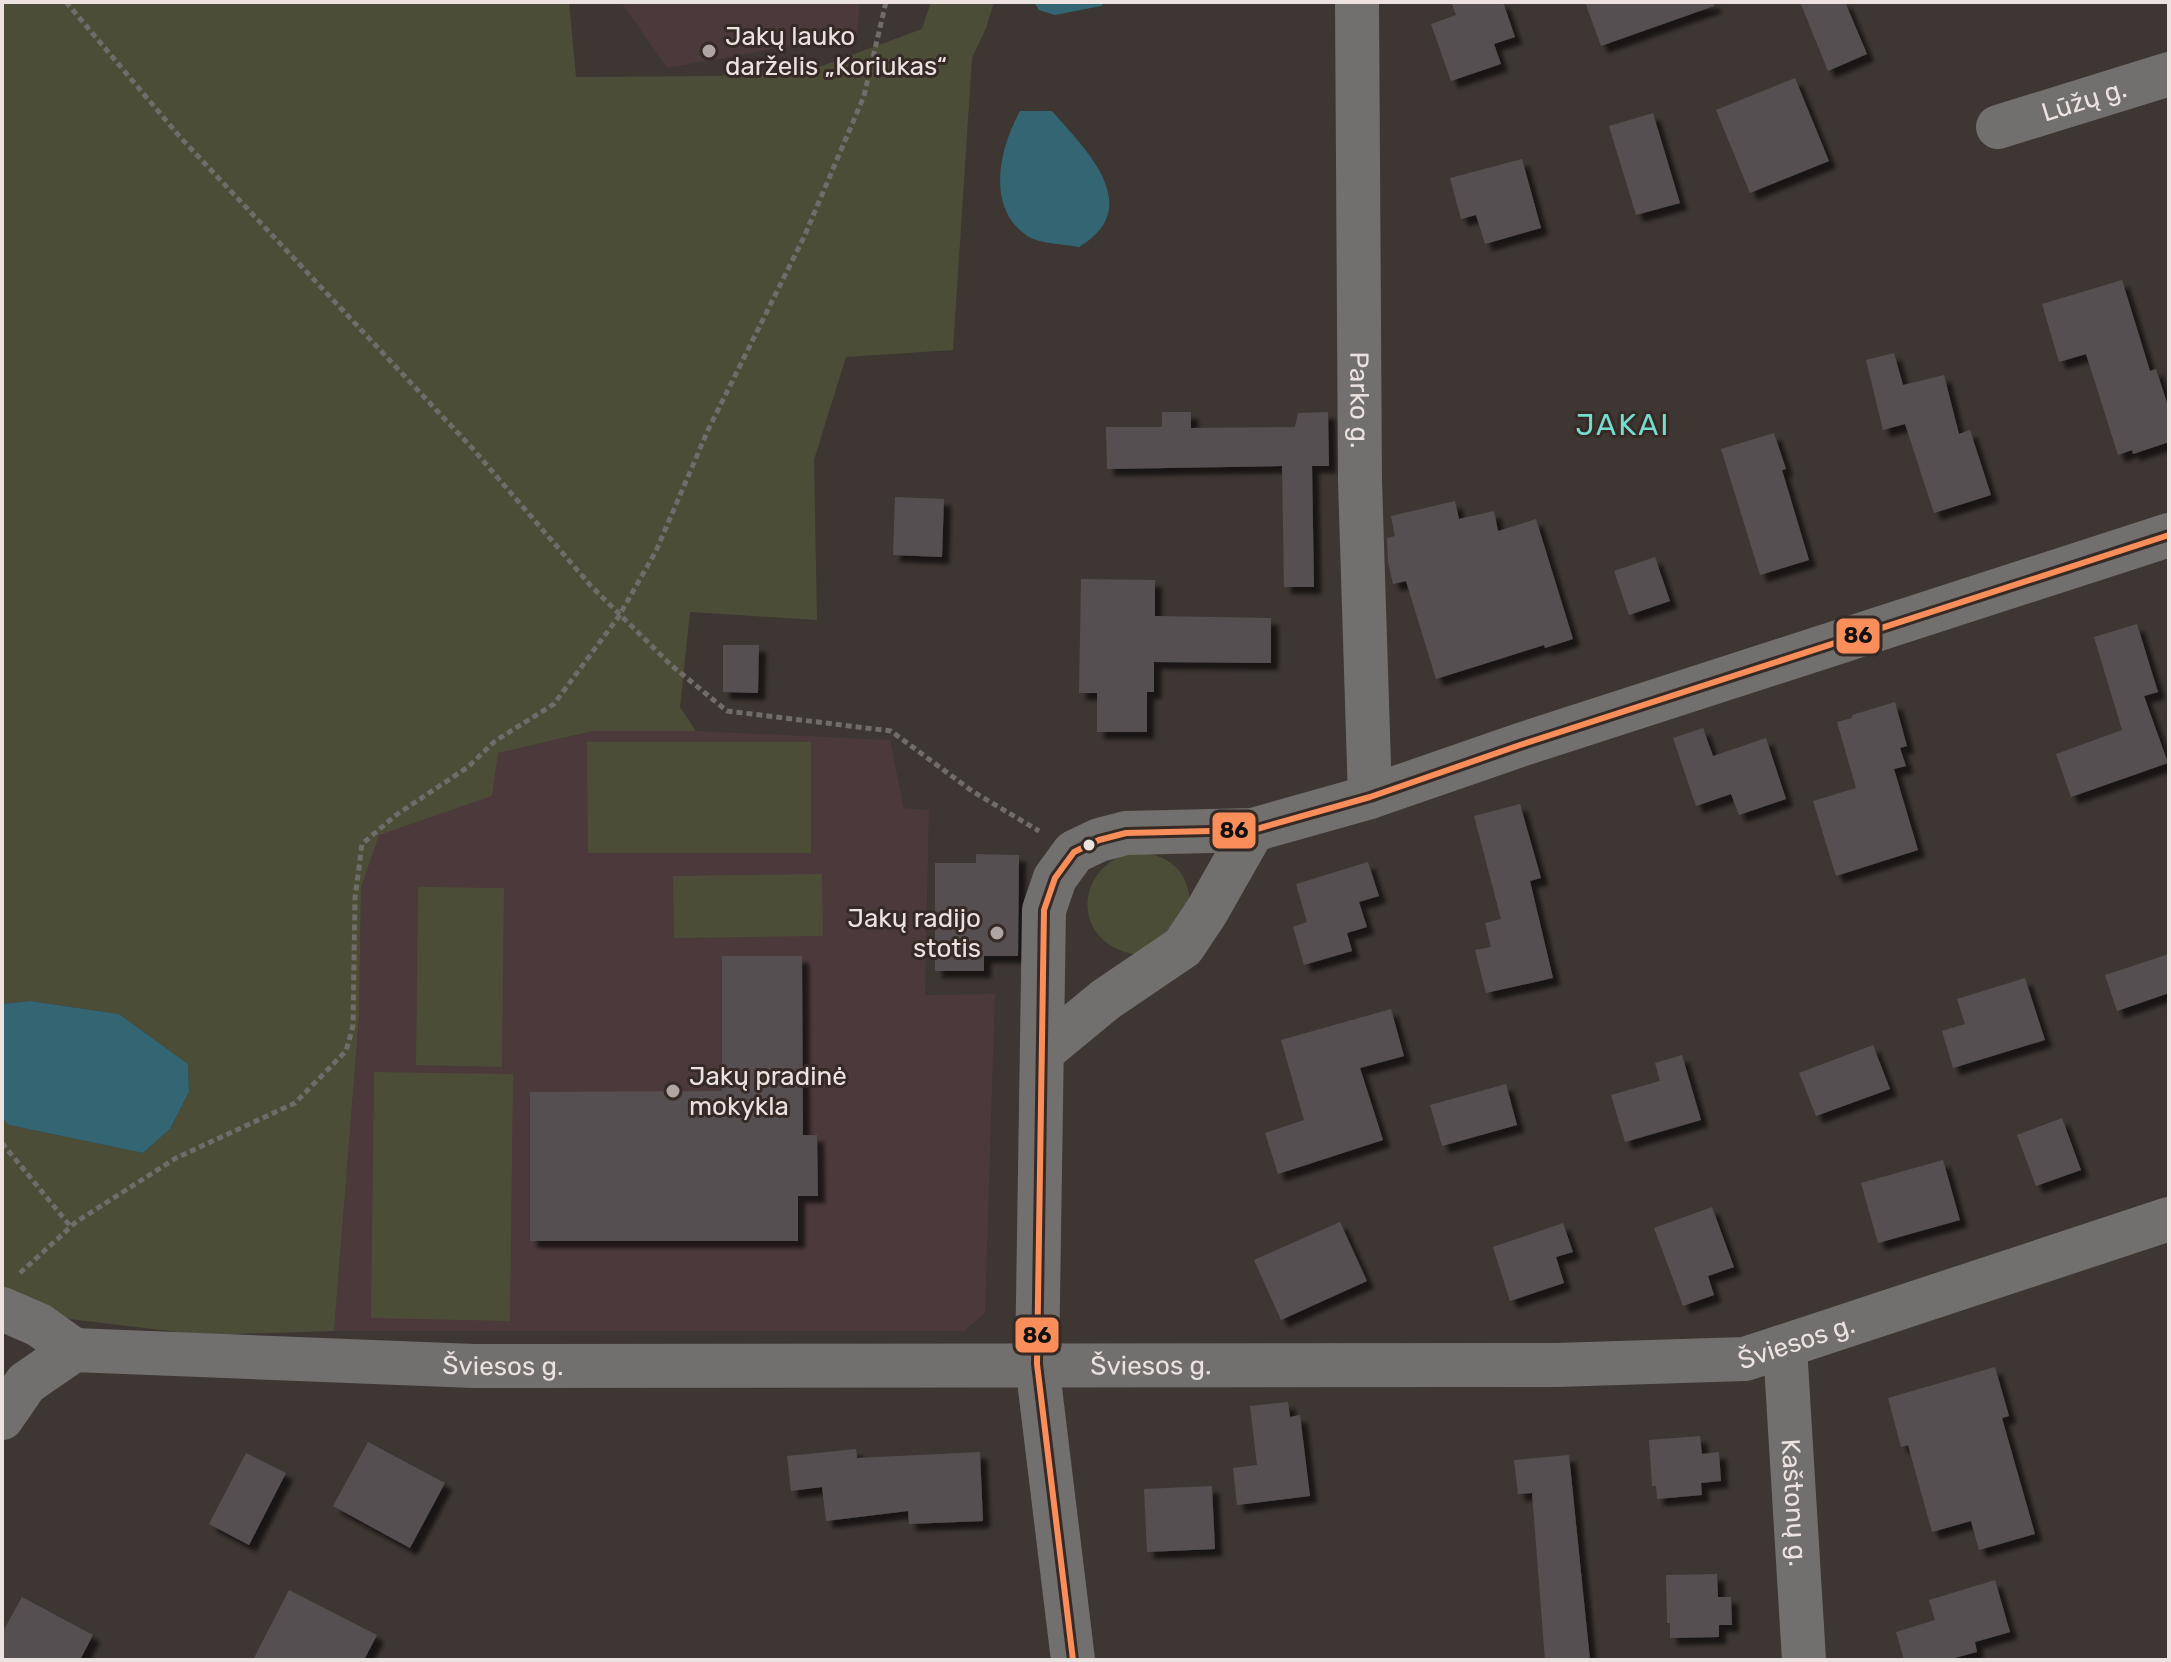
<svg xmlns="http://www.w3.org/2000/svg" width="2171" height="1662" font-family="Rubik,sans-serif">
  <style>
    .education { fill: #4c393b }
    .green { fill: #4c4d36 }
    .water { fill: #336573 }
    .building { fill: #545051; filter: url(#shadow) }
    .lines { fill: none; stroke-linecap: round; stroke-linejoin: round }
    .path { stroke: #6f6c6a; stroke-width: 5; stroke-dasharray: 6 4; stroke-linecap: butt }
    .minor { stroke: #72706e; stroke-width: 44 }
    .bus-1-casing { stroke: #362a26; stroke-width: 12 }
    .bus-1 { stroke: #fa8e5a; stroke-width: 6 }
    .poi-dot { fill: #afa6a3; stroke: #362a26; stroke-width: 3 }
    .bus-dot { fill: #ece3e0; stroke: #362a26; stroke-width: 3 }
    .labels { text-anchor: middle; stroke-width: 6; stroke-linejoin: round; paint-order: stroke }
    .poi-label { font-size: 26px; fill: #ece3e0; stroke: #362a26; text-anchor: start }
    .street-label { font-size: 26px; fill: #ece3e0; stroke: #362a26 }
    .quarter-label { font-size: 30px; letter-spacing: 2px; fill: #75ddce; stroke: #362a26 }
    .line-badge { stroke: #362a26; stroke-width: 3 }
    .pale-badge-label { font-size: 22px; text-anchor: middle; font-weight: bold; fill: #111 }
  </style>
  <defs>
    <filter id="shadow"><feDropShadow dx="7" dy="7" stdDeviation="2" flood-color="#0009"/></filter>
  </defs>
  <rect width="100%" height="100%" fill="#3d3633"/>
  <path class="education" d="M 621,2 L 860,2 L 857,34 L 667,68 Z
    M 593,731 L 696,731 L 890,740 L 904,808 L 929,810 L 925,995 L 995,994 L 985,1313 L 964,1331 L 334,1331 L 359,1017 L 361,888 L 379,834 L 491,796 L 497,753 Z"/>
  <path class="green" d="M 2,2 L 569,2 L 576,77 L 717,76 L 819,67 L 922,29 L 931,2 L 994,2 L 986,28 L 972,58 L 953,350 L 846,357 L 814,460 L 817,620 L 690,612 L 680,707 L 696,731 L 593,731 L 498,753 L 492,796 L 379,835 L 361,888 L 359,1017 L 334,1331 L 202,1335 L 70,1319 L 2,1291 L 2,1118 L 9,1125 L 143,1153 L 170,1129 L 189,1092 L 188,1064 L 119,1014 L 30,1001 L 2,1004 Z
    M 587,742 L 811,742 L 811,853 L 588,853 Z
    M 1130,852 C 1171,852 1193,873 1190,915 L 1144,955 C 1076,952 1067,874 1130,852 Z
    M 822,874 L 823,936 L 674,938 L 673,876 Z
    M 418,887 L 504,888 L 502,1067 L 416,1065 Z
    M 374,1072 L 513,1074 L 510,1321 L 371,1318 Z"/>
  <path class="water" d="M 1034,2 L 1106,2 L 1101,6 L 1055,15 L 1039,10 Z
    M 1020,111 L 1052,111 C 1086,150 1146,207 1079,247 C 1064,244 1041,244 1029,237 C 985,209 999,149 1020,111 Z
    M 30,1001 L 119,1014 L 188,1064 L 189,1092 L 170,1129 L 143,1153 L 9,1125 L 2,1118 L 2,1004 Z"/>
  <path class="building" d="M 1451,2 L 1503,2 L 1515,37 L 1494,44 L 1501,64 L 1451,81 L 1431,24 L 1456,15 Z
    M 1585,2 L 1713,2 L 1714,6 L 1601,46 Z
    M 1800,2 L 1845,2 L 1867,54 L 1828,71 Z
    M 1795,78 L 1829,161 L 1750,193 L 1716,110 Z
    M 1653,113 L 1680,203 L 1636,215 L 1609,126 Z
    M 1522,159 L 1541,228 L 1485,244 L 1476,215 L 1461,219 L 1450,178 Z
    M 2122,280 L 2150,371 L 2156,369 L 2169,409 L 2169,442 L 2133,454 L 2132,450 L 2118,455 L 2086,354 L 2059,362 L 2042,304 Z
    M 1894,353 L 1903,385 L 1944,375 L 1959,434 L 1970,430 L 1991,495 L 1934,513 L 1905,424 L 1883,430 L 1866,360 Z
    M 1162,412 L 1191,412 L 1191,428 L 1295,427 L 1298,413 L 1328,412 L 1329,466 L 1312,466 L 1314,587 L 1284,587 L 1282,466 L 1107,469 L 1106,427 L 1162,427 Z
    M 1774,433 L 1786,469 L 1782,470 L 1809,560 L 1760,575 L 1721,449 Z
    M 895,497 L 944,499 L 942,557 L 893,555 Z
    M 1455,501 L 1459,519 L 1494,511 L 1498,531 L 1536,519 L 1573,639 L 1545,648 L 1544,645 L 1436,679 L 1406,581 L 1393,584 L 1388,562 L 1387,538 L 1395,536 L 1391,516 Z
    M 1655,557 L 1670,601 L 1629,615 L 1614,571 Z
    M 1081,579 L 1155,580 L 1155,616 L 1271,618 L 1271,663 L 1154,662 L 1154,692 L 1147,692 L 1147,732 L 1097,732 L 1097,693 L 1079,693 Z
    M 2137,624 L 2158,692 L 2144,696 L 2168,763 L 2071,797 L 2056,754 L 2122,730 L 2094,637 Z
    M 723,645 L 759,645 L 758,693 L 723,692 Z
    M 1895,702 L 1907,746 L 1900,748 L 1906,766 L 1894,769 L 1918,850 L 1836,876 L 1813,801 L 1856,788 L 1837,722 L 1852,718 L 1852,715 Z
    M 1703,728 L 1713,756 L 1766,738 L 1786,799 L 1739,815 L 1731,794 L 1696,806 L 1673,738 Z
    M 1520,804 L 1541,878 L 1530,881 L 1553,978 L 1486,993 L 1475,950 L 1491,947 L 1485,923 L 1501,919 L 1474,816 Z
    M 976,854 L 1019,855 L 1018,956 L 984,956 L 984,971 L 935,971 L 935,863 L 976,863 Z
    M 1368,862 L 1379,896 L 1359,902 L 1367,927 L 1347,933 L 1352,951 L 1304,965 L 1293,927 L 1307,922 L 1296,884 Z
    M 2169,954 L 2169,993 L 2117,1011 L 2105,975 Z
    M 722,956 L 802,956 L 803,1135 L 817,1135 L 818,1196 L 798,1196 L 798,1241 L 530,1241 L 530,1092 L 722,1091 Z
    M 2025,978 L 2045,1040 L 1953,1068 L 1942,1031 L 1965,1024 L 1957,999 Z
    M 1391,1009 L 1404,1056 L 1360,1068 L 1383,1140 L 1278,1174 L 1265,1133 L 1304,1120 L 1281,1040 Z
    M 1873,1045 L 1890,1089 L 1816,1116 L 1799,1073 Z
    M 1682,1055 L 1701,1120 L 1625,1142 L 1611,1095 L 1660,1081 L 1655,1063 Z
    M 1506,1084 L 1517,1125 L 1442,1146 L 1430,1105 Z
    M 2062,1118 L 2081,1170 L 2036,1186 L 2017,1135 Z
    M 1943,1160 L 1960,1220 L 1878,1243 L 1861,1183 Z
    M 1712,1207 L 1734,1267 L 1708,1276 L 1714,1295 L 1683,1306 L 1654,1228 Z
    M 1340,1222 L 1367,1281 L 1281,1320 L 1254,1260 Z
    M 1563,1223 L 1573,1252 L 1556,1257 L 1564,1283 L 1510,1301 L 1493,1247 Z
    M 1995,1367 L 2009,1416 L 2002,1418 L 2035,1534 L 1979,1550 L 1971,1521 L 1932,1532 L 1908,1445 L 1901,1447 L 1888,1398 Z
    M 1288,1402 L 1290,1417 L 1300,1415 L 1310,1496 L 1237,1505 L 1233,1468 L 1257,1465 L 1250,1406 Z
    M 1700,1436 L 1702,1454 L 1719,1452 L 1721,1481 L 1701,1483 L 1702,1495 L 1657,1499 L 1656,1486 L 1652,1486 L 1649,1440 Z
    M 368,1442 L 445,1483 L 410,1548 L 333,1506 Z
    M 856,1449 L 857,1458 L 980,1452 L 983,1521 L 909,1524 L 908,1511 L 826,1521 L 822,1487 L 791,1491 L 787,1456 Z
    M 246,1453 L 286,1473 L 249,1545 L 209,1524 Z
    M 1569,1455 L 1590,1660 L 1545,1660 L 1532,1493 L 1518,1494 L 1514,1460 Z
    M 1212,1486 L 1215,1549 L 1147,1552 L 1144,1489 Z
    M 1717,1574 L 1718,1597 L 1731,1597 L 1732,1625 L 1719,1625 L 1719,1637 L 1670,1638 L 1670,1623 L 1667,1623 L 1666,1575 Z
    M 1995,1580 L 2010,1632 L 1975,1642 L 1977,1652 L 1947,1660 L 1904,1660 L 1896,1632 L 1935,1620 L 1929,1600 Z
    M 289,1590 L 377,1635 L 364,1660 L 253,1660 Z
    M 22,1597 L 93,1635 L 80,1660 L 2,1660 L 2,1633 Z"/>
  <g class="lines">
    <path class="path" d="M 66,2 L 180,137 L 473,449 L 591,586 L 671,665 L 727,711 L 891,731 L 972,791 L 1039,831
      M 2,1143 L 71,1227
      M 20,1273 L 76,1222 L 176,1158 L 295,1103 L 346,1051 L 353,1026 L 355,898 L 362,844 L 396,815 L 468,767 L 495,741 L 554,704 L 619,616 L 656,551 L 708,430 L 804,237 L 864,96 L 886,2"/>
    <g class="minor">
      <path id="s1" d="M 1357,2 L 1360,481 L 1370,797"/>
      <path id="s2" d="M 1998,127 L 2169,74"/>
      <path d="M 1042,1052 L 1105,1000 L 1183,947 L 1207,911 L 1253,830"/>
      <path d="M 2,1309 L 39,1325 L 74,1350"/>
      <path id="s3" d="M 1785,1347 L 1804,1660"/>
      <path id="s4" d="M 2,1418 L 26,1383 L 74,1350 L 474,1366 L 1556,1365 L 1745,1359 L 2169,1219"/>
      <path d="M 1073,1660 L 1037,1364 L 1044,910 L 1055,878 L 1074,852 L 1099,840 L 1126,833 L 1253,830 L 1370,797 L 1520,745 L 2169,535"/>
    </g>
    <g class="bus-1-casing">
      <path id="bus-1" d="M 1073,1660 L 1037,1364 L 1044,910 L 1055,878 L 1074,852 L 1099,840 L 1126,833 L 1253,830 L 1370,797 L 1520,745 L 2169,535"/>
    </g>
    <use href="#bus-1" class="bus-1"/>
  </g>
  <g class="poi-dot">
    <circle cx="709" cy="51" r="8"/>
    <circle cx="997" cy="933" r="8"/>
    <circle cx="673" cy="1091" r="8"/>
  </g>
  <circle class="bus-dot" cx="1089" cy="845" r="7"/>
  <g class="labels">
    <g class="poi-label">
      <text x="725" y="45">Jakų lauko<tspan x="725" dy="30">darželis „Koriukas“</tspan></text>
      <text x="981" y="927" text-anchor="end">Jakų radijo<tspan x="981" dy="30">stotis</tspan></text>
      <text x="689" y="1085">Jakų pradinė<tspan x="689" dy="30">mokykla</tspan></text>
    </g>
    <g class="street-label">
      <text dy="9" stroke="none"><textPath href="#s2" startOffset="90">Lūžų g.</textPath></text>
      <text dy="9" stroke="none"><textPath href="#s1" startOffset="398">Parko g.</textPath></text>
      <text dy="9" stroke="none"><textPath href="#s4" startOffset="1826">Šviesos g.</textPath></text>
      <text dy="9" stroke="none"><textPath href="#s4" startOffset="1178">Šviesos g.</textPath></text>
      <text dy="9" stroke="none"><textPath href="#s4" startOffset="530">Šviesos g.</textPath></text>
      <text dy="9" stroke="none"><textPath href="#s3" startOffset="156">Kaštonų g.</textPath></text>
    </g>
    <g class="quarter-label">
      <text x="1623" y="435">JAKAI</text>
    </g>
  </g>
  <g class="line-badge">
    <rect x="1835" y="617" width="46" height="38" rx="8" fill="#fa8e5a"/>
    <rect x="1211" y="811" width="46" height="39" rx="8" fill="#fa8e5a"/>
    <rect x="1014" y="1316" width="46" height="38" rx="8" fill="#fa8e5a"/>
  </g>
  <g class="pale-badge-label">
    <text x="1858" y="643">86</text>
    <text x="1234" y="838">86</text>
    <text x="1037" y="1343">86</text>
  </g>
  <rect width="2171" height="1662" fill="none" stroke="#ece3e0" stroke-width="8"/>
</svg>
